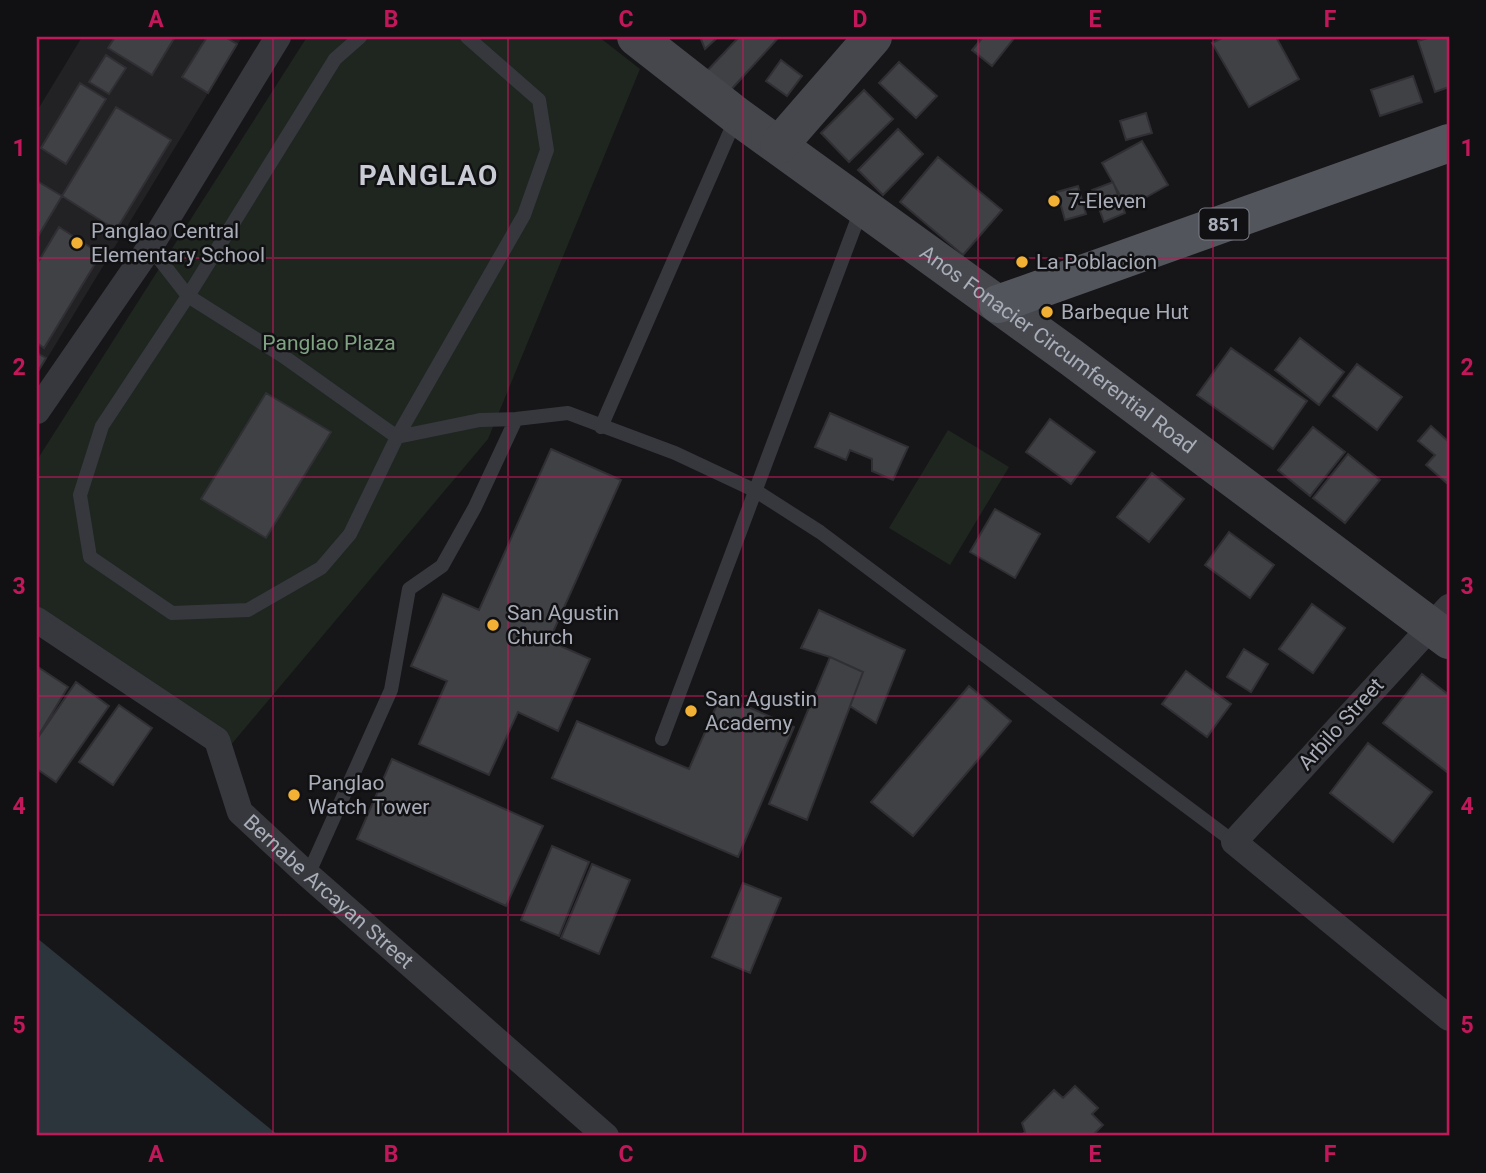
<svg xmlns="http://www.w3.org/2000/svg" width="1486" height="1173" font-family="Roboto,sans-serif">
  <style>
    .built { fill: #222225 }
    .green { fill: #1e261f }
    .water { fill: #2c353c }
    .building { fill: #404145; stroke: #303034; stroke-width: 2 }
    .lines { fill: none; stroke-linecap: round; stroke-linejoin: round }
    .lane { stroke: #37383d; stroke-width: 14 }
    .street { stroke: #37383d; stroke-width: 26 }
    .secondary { stroke: #45474d; stroke-width: 38 }
    .primary { stroke: #53555c; stroke-width: 38 }
    .grid { fill: none; stroke: #c2185b; stroke-width: 2; stroke-opacity: 0.55 }
    .poi-dot { fill: #f2b134; stroke: #111113; stroke-width: 2.5 }
    .labels { text-anchor: middle; stroke-width: 5; stroke-linejoin: round; paint-order: stroke }
    .shield { fill: #111113; stroke: #7b7e86; stroke-width: 2 }
    .shield-label { font-size: 19px; font-weight: bold; fill: #a8adb8 }
    .poi-label { font-size: 21px; fill: #a8adb8; stroke: #111113; text-anchor: start }
    .park-label { font-size: 21px; fill: #7fa381; stroke: #111113 }
    .street-label { font-size: 21px; fill: #a8adb8; stroke: #111113 }
    .district-label { font-size: 28px; font-weight: bold; letter-spacing: 2px; fill: #c9ccd4; stroke: #111113 }
    .neatline { fill: none; stroke: #c2185b; stroke-width: 2.5 }
    .grid-label { font-size: 23px; text-anchor: middle; font-weight: bold; fill: #c2185b }
  </style>
  <rect width="100%" height="100%" fill="#161618"/>
  <path class="built" d="M 82,37 L 242,37 L 37,375 L 37,111 Z"/>
  <path class="green" d="M 307,37 L 599,37 L 640,69 L 488,439 L 230,746 L 37,609 L 37,460 Z
    M 948,430 L 1009,467 L 950,565 L 889,528 Z"/>
  <path class="water" d="M 37,938 L 279,1136 L 37,1136 Z"/>
  <path class="building" d="M 115,37 L 175,37 L 152,75 L 108,48 Z
    M 207,37 L 225,37 L 237,44 L 208,93 L 182,77 Z
    M 700,37 L 718,37 L 705,49 Z
    M 739,37 L 779,37 L 728,93 L 705,73 Z
    M 983,37 L 1015,37 L 992,66 L 972,50 Z
    M 1224,37 L 1276,37 L 1299,79 L 1249,107 L 1212,43 Z
    M 1431,37 L 1449,37 L 1449,87 L 1435,92 L 1418,41 Z
    M 106,55 L 126,68 L 109,94 L 89,82 Z
    M 781,60 L 802,76 L 787,96 L 766,81 Z
    M 899,62 L 937,96 L 916,118 L 879,83 Z
    M 1413,76 L 1422,102 L 1380,116 L 1371,90 Z
    M 80,83 L 106,99 L 66,164 L 41,148 Z
    M 864,90 L 893,119 L 849,162 L 821,133 Z
    M 116,107 L 171,140 L 116,230 L 62,196 Z
    M 1146,113 L 1152,133 L 1126,140 L 1120,121 Z
    M 898,129 L 923,154 L 883,195 L 858,170 Z
    M 1142,141 L 1168,185 L 1127,208 L 1102,163 Z
    M 938,157 L 1002,210 L 963,255 L 900,202 Z
    M 37,181 L 62,196 L 37,238 Z
    M 1113,182 L 1125,213 L 1104,222 L 1092,190 Z
    M 1078,186 L 1086,214 L 1065,220 L 1057,192 Z
    M 59,227 L 101,254 L 44,348 L 37,343 L 37,264 Z
    M 1300,338 L 1344,372 L 1319,405 L 1275,370 Z
    M 1231,348 L 1307,401 L 1273,449 L 1197,395 Z
    M 37,353 L 46,358 L 37,373 Z
    M 1357,364 L 1402,397 L 1377,430 L 1333,396 Z
    M 266,393 L 331,432 L 266,538 L 201,499 Z
    M 830,413 L 908,447 L 893,480 L 872,471 L 872,459 L 850,450 L 846,460 L 815,447 Z
    M 1050,419 L 1095,452 L 1071,484 L 1026,452 Z
    M 1431,426 L 1449,442 L 1449,485 L 1426,465 L 1435,455 L 1418,441 Z
    M 1313,427 L 1345,452 L 1310,496 L 1278,470 Z
    M 551,449 L 621,480 L 549,641 L 590,659 L 558,731 L 518,712 L 489,775 L 419,744 L 447,681 L 411,666 L 443,594 L 479,610 Z
    M 1348,454 L 1380,480 L 1345,523 L 1313,498 Z
    M 1152,473 L 1184,499 L 1149,542 L 1117,517 Z
    M 995,509 L 1040,534 L 1015,578 L 970,552 Z
    M 1229,532 L 1274,565 L 1250,598 L 1205,565 Z
    M 1312,604 L 1345,628 L 1313,673 L 1279,649 Z
    M 819,610 L 905,650 L 876,723 L 850,706 L 863,672 L 830,657 L 801,648 Z
    M 1244,649 L 1268,664 L 1251,692 L 1227,677 Z
    M 830,657 L 863,672 L 807,820 L 769,804 Z
    M 38,667 L 68,687 L 37,738 L 37,668 Z
    M 1186,671 L 1231,704 L 1207,737 L 1162,704 Z
    M 1422,674 L 1449,695 L 1449,769 L 1447,772 L 1383,723 Z
    M 76,682 L 109,706 L 56,782 L 37,769 L 37,739 Z
    M 969,686 L 1011,721 L 913,836 L 871,802 Z
    M 721,695 L 794,727 L 738,857 L 552,778 L 577,721 L 689,769 Z
    M 119,705 L 152,728 L 113,785 L 79,762 Z
    M 1368,743 L 1432,792 L 1393,842 L 1330,793 Z
    M 392,759 L 543,826 L 506,906 L 357,839 Z
    M 552,846 L 589,862 L 559,936 L 521,920 Z
    M 592,864 L 630,880 L 599,954 L 561,938 Z
    M 743,883 L 781,898 L 750,973 L 712,957 Z
    M 1075,1086 L 1098,1108 L 1092,1114 L 1103,1125 L 1092,1136 L 1021,1136 L 1025,1132 L 1022,1123 L 1054,1090 L 1063,1098 Z"/>
  <g class="lines">
    <path class="lane" d="M 360,37 L 335,59 L 188,296 L 102,426 L 80,495 L 90,557 L 172,613 L 248,610 L 321,568 L 350,534 L 397,437 L 524,215 L 547,150 L 539,100 L 467,37
      M 150,247 L 188,296 L 283,356 L 397,437 L 480,420 L 516,419 L 568,413 L 675,453 L 756,491 L 820,532 L 1234,842
      M 601,427 L 736,118
      M 662,739 L 861,210
      M 308,875 L 391,690 L 409,589 L 442,566 L 475,507 L 516,419"/>
    <g class="street">
      <path d="M 37,411 L 150,247 L 278,37"/>
      <path d="M 1449,607 L 1234,842 L 1449,1018"/>
      <path id="s1" d="M 37,620 L 217,740 L 240,812 L 308,875 L 606,1136"/>
    </g>
    <g class="secondary">
      <path id="s2" d="M 636,37 L 737,116 L 1072,358 L 1449,640"/>
      <path d="M 779,145 L 873,37"/>
    </g>
    <path class="primary" d="M 998,304 L 1449,143"/>
  </g>
  <path class="grid" d="M 273,37 L 273,1136M 508,37 L 508,1136M 743,37 L 743,1136M 978,37 L 978,1136M 1213,37 L 1213,1136M 37,258 L 1449,258M 37,477 L 1449,477M 37,696 L 1449,696M 37,915 L 1449,915"/>
  <g class="poi-dot">
    <circle cx="1054" cy="201" r="7"/>
    <circle cx="77" cy="243" r="7"/>
    <circle cx="1022" cy="262" r="7"/>
    <circle cx="1047" cy="312" r="7"/>
    <circle cx="493" cy="625" r="7"/>
    <circle cx="691" cy="711" r="7"/>
    <circle cx="294" cy="795" r="7"/>
  </g>
  <g class="labels">
    <rect class="shield" x="1199.5" y="208.5" width="49" height="31" rx="5"/>
    <g class="shield-label">
      <text x="1224" y="231">851</text>
    </g>
    <g class="poi-label">
      <text x="1068" y="208">7-Eleven</text>
      <text x="91" y="238">Panglao Central<tspan x="91" dy="24">Elementary School</tspan></text>
      <text x="1036" y="269">La Poblacion</text>
      <text x="1061" y="319">Barbeque Hut</text>
      <text x="507" y="620">San Agustin<tspan x="507" dy="24">Church</tspan></text>
      <text x="705" y="706">San Agustin<tspan x="705" dy="24">Academy</tspan></text>
      <text x="308" y="790">Panglao<tspan x="308" dy="24">Watch Tower</tspan></text>
    </g>
    <g class="park-label">
      <text x="329" y="350">Panglao Plaza</text>
    </g>
    <g class="street-label">
      <text dy="7" stroke="none"><textPath href="#s2" startOffset="525">Anos Fonacier Circumferential Road</textPath></text>
      <text transform="translate(1341 724) rotate(-48)" y="7">Arbilo Street</text>
      <text dy="7" stroke="none"><textPath href="#s1" startOffset="411">Bernabe Arcayan Street</textPath></text>
    </g>
    <g class="district-label">
      <text x="429" y="185">PANGLAO</text>
    </g>
  </g>
  <rect width="1486" height="1173" fill="none" stroke="#111113" stroke-width="77"/>
  <rect x="38" y="38" width="1410" height="1096" class="neatline"/>
  <g class="grid-label">
    <text x="156" y="27">A</text>
    <text x="391" y="27">B</text>
    <text x="626" y="27">C</text>
    <text x="860" y="27">D</text>
    <text x="1095" y="27">E</text>
    <text x="1330" y="27">F</text>
    <text x="19" y="156">1</text>
    <text x="1467" y="156">1</text>
    <text x="19" y="375">2</text>
    <text x="1467" y="375">2</text>
    <text x="19" y="594">3</text>
    <text x="1467" y="594">3</text>
    <text x="19" y="814">4</text>
    <text x="1467" y="814">4</text>
    <text x="19" y="1033">5</text>
    <text x="1467" y="1033">5</text>
    <text x="156" y="1162">A</text>
    <text x="391" y="1162">B</text>
    <text x="626" y="1162">C</text>
    <text x="860" y="1162">D</text>
    <text x="1095" y="1162">E</text>
    <text x="1330" y="1162">F</text>
  </g>
</svg>
